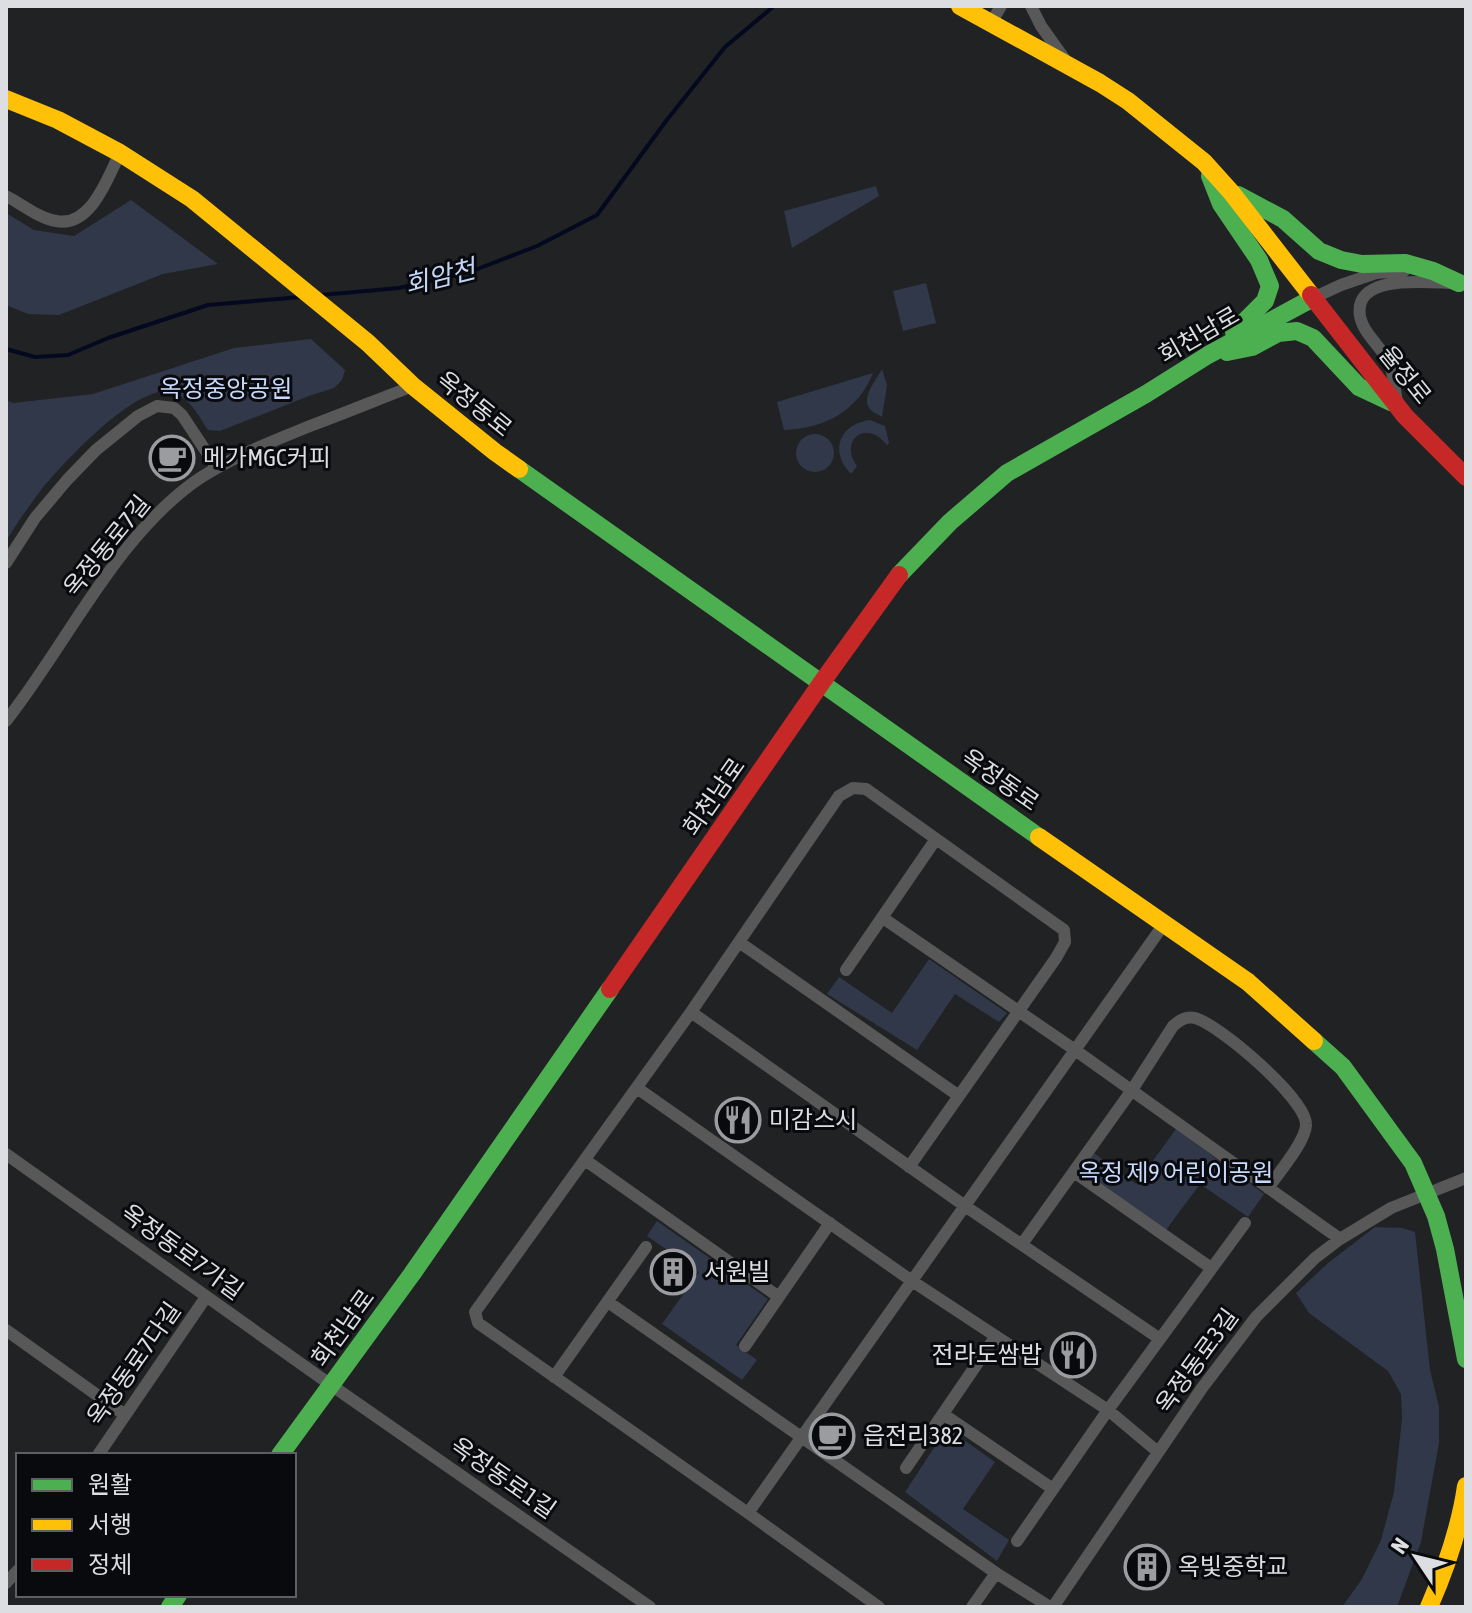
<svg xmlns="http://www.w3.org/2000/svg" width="1472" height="1613" font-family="'Asap Condensed','Noto Sans KR',sans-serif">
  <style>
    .green { fill: #30384a }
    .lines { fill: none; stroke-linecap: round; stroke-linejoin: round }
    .stream { stroke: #04091f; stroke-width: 4 }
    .street { stroke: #575857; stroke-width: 12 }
    .fast { stroke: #4caf50; stroke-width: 18 }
    .slow { stroke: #ffc107; stroke-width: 18 }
    .jam { stroke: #c62828; stroke-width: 18 }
    .labels { text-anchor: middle; stroke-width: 6; stroke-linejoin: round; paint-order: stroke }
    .street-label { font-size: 24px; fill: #dcdee1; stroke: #090a0d }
    .park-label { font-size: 24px; fill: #c8d9fc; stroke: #090a0d }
    .poi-label { font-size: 24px; fill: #dcdee1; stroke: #090a0d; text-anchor: start }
    .water-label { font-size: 26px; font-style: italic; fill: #c4d6f8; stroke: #090a0d }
  </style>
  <rect width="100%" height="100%" fill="#202224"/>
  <path class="green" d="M 876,186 L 879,196 L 792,248 L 784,211 Z
    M 131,200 L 218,264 L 163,274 L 59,315 L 28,314 L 6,305 L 6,213 L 34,230 L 74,236 Z
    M 926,283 L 936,323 L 903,331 L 893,291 Z
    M 311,339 L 345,370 L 342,380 L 334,388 L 309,396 L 220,431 L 208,430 C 198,415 189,396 170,392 C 136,384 62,464 41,490 C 29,506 17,523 6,541 L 6,400 L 13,403 L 93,394 L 234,348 Z
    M 882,369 L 887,385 L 882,417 C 878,414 873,413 870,409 C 860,398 877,379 882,369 Z
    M 873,373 C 858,411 824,429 784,430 L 777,402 Z
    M 870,420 L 885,426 L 889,443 L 887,445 C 864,417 839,443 857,466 L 851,474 C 829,452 839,424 870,420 Z
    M796 453a19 19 0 1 1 38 0a19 19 0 1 1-38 0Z
    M 929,959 L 1007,1013 L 999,1022 L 955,994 L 917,1050 L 827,994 L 839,977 L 892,1013 Z
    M 1176,1129 L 1264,1194 L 1248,1217 L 1200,1184 L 1166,1230 L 1081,1170 L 1094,1153 L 1136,1184 Z
    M 657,1221 L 768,1299 L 736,1345 L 757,1360 L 742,1380 L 662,1324 L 699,1272 L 647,1236 Z
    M 1375,1227 L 1402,1228 L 1415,1232 L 1430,1370 L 1439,1407 L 1439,1443 L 1421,1542 L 1397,1607 L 1342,1607 L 1362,1579 L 1381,1540 L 1394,1492 L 1402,1419 L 1401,1394 L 1388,1371 L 1309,1313 L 1296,1293 L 1328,1263 Z
    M 947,1428 L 995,1462 L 963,1509 L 1009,1540 L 997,1561 L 905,1492 Z"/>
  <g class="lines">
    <path class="stream" d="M 321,295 L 399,288 L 470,272 L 537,246 L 597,215 L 666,121 L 725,47 L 774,6
      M 6,349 L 35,357 L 68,355 L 108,338 L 208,305 L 301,297"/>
    <path class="street" d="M 1031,6 L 1041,26 L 1066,61
      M 991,23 L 1001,6
      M 6,196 C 22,204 38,218 56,221 C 91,228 108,177 120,153
      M 1313,298 L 1341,285 L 1376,273 L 1404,271
      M 1397,402 C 1395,391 1394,376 1390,365 C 1383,348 1363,334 1360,316 C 1353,272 1430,283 1455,283
      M 6,563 L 35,518 L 67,480 L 96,450 L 138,416 L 157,406 L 174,408 L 182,415 L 217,468
      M 6,721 C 67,644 117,534 200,478 C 234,456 273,441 310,426 C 345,413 379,399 413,386
      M 883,918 L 1075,1050 L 1340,1239
      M 739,942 L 959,1096
      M 846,970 L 936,839
      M 691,1012 L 965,1206 L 1160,1339
      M 637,1088 L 912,1281 L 1108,1410 L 1158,1452
      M 6,1154 L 331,1385 L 650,1607
      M 585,1160 L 779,1297
      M 1074,1172 L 1211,1268
      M 1022,1244 L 1132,1090 L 1173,1026 C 1180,1020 1186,1016 1195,1018 C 1220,1025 1305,1098 1306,1124 C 1307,1140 1278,1174 1268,1188
      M 608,1302 L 996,1573 L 1050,1607
      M 6,1330 L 125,1415
      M 745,1346 L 830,1223
      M 554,1377 L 646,1247
      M 943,1414 L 1053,1489
      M 98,1455 L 206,1297
      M 906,1468 L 996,1336
      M 748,1513 L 1164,924
      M 1017,1541 L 1108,1410 L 1245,1223
      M 6,1583 L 18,1570
      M 879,1607 L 748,1513 L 478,1323 L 475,1312 L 691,1012 L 839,796 L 853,788 L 866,789 L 1064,930 L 1065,942 L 1056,958 L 909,1167
      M 972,1607 L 996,1573
      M 1053,1607 L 1202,1388 L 1256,1317 L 1315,1258 L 1340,1239 L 1391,1208 L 1466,1178"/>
    <path class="fast" d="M 1210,176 L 1221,204 L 1259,260 L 1270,286 L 1265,301 L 1234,332
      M 1238,195 L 1283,219 L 1319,251 L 1341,260 L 1362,264 L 1405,263 L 1433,271 L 1459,283
      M 1227,352 L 1252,347 L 1278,333 L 1297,331 L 1313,338 L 1359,387 L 1391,402
      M 519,469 L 1039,837
      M 899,575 L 950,522 L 1007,473 L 1146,394 L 1208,355 L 1313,298
      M 1314,1041 L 1343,1067 L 1413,1163 L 1436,1216 L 1445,1249 L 1466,1359
      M 280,1455 L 412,1274 L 610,989
      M 170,1607 L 178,1595"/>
    <path class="slow" d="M 960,6 L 1100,83 L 1128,101 L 1204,162 L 1231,192 L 1311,295
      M 6,99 L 58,120 L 120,153 L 192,199 L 368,343 L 413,386 L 495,452 L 519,469
      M 1039,837 L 1248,982 L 1314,1041
      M 1429,1607 C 1446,1568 1460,1528 1466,1486"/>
    <path class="jam" d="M 1311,295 L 1405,416 L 1466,477
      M 610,989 L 822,682 L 899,575"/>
  </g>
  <defs>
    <g id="cafe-ring" transform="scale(2.3)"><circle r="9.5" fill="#090a0d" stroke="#9a9c9f" stroke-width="1.5"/><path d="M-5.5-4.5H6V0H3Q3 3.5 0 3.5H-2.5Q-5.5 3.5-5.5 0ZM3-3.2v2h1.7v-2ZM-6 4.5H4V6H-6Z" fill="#9a9c9f"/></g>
    <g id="restaurant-ring" transform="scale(2.3)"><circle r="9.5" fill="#090a0d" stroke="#9a9c9f" stroke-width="1.5"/><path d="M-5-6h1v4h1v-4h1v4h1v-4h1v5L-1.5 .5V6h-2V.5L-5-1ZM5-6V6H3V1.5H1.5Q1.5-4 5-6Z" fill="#9a9c9f"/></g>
    <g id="building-ring" transform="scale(2.3)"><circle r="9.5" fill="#090a0d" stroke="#9a9c9f" stroke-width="1.5"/><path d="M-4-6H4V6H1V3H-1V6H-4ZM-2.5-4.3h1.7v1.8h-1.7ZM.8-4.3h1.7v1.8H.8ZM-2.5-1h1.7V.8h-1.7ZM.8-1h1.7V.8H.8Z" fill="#9a9c9f"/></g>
  </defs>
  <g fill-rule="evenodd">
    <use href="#cafe-ring" x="172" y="458"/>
    <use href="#restaurant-ring" x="738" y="1120"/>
    <use href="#building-ring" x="673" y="1272"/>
    <use href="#restaurant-ring" x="1073" y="1355"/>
    <use href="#cafe-ring" x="832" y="1436"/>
    <use href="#building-ring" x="1147" y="1567"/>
  </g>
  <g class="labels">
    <g class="street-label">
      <text transform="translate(1199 335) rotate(-30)" y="8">회천남로</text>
      <text transform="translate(1405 375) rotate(51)" y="8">율정로</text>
      <text transform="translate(474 404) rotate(39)" y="8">옥정동로</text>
      <text transform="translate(107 546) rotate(-51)" y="8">옥정동로7길</text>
      <text transform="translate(1000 780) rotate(35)" y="8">옥정동로</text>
      <text transform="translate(714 797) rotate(-55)" y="8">회천남로</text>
      <text transform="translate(182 1252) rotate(36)" y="8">옥정동로7가길</text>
      <text transform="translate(343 1328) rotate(-54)" y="8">회천남로</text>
      <text transform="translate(1197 1361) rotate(-54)" y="8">옥정동로3길</text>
      <text transform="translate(134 1364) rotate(-55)" y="8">옥정동로7다길</text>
      <text transform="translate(503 1478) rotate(35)" y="8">옥정동로1길</text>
    </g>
    <g class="park-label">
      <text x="226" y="397">옥정중앙공원</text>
      <text x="1176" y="1181">옥정 제9 어린이공원</text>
    </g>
    <g class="poi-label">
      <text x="203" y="466">메가MGC커피</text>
      <text x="769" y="1128">미감스시</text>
      <text x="704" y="1280">서원빌</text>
      <text x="1042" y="1363" text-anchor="end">전라도쌈밥</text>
      <text x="863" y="1444">읍전리382</text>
      <text x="1178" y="1575">옥빛중학교</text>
    </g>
    <g class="water-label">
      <text transform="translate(440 277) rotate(-14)" y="9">회암천</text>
    </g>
  </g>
  <rect width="1472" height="1613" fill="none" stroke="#dcdee1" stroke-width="16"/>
  <rect x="16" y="1453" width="280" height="144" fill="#090a0d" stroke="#5d5f62" stroke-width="2"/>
  <rect x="32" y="1479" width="40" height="12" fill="#4caf50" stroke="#5d5f62" stroke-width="2"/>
  <text x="88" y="1493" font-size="24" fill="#dcdee1">원활</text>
  <rect x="32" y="1519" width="40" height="12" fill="#ffc107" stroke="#5d5f62" stroke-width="2"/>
  <text x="88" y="1533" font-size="24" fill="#dcdee1">서행</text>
  <rect x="32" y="1559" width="40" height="12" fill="#c62828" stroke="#5d5f62" stroke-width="2"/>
  <text x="88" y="1573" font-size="24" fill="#dcdee1">정체</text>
  <g transform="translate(1416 1557) rotate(305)" stroke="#090a0d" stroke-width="6" paint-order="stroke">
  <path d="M0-6L14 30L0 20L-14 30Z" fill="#dcdee1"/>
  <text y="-12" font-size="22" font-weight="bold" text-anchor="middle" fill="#dcdee1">N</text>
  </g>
</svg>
